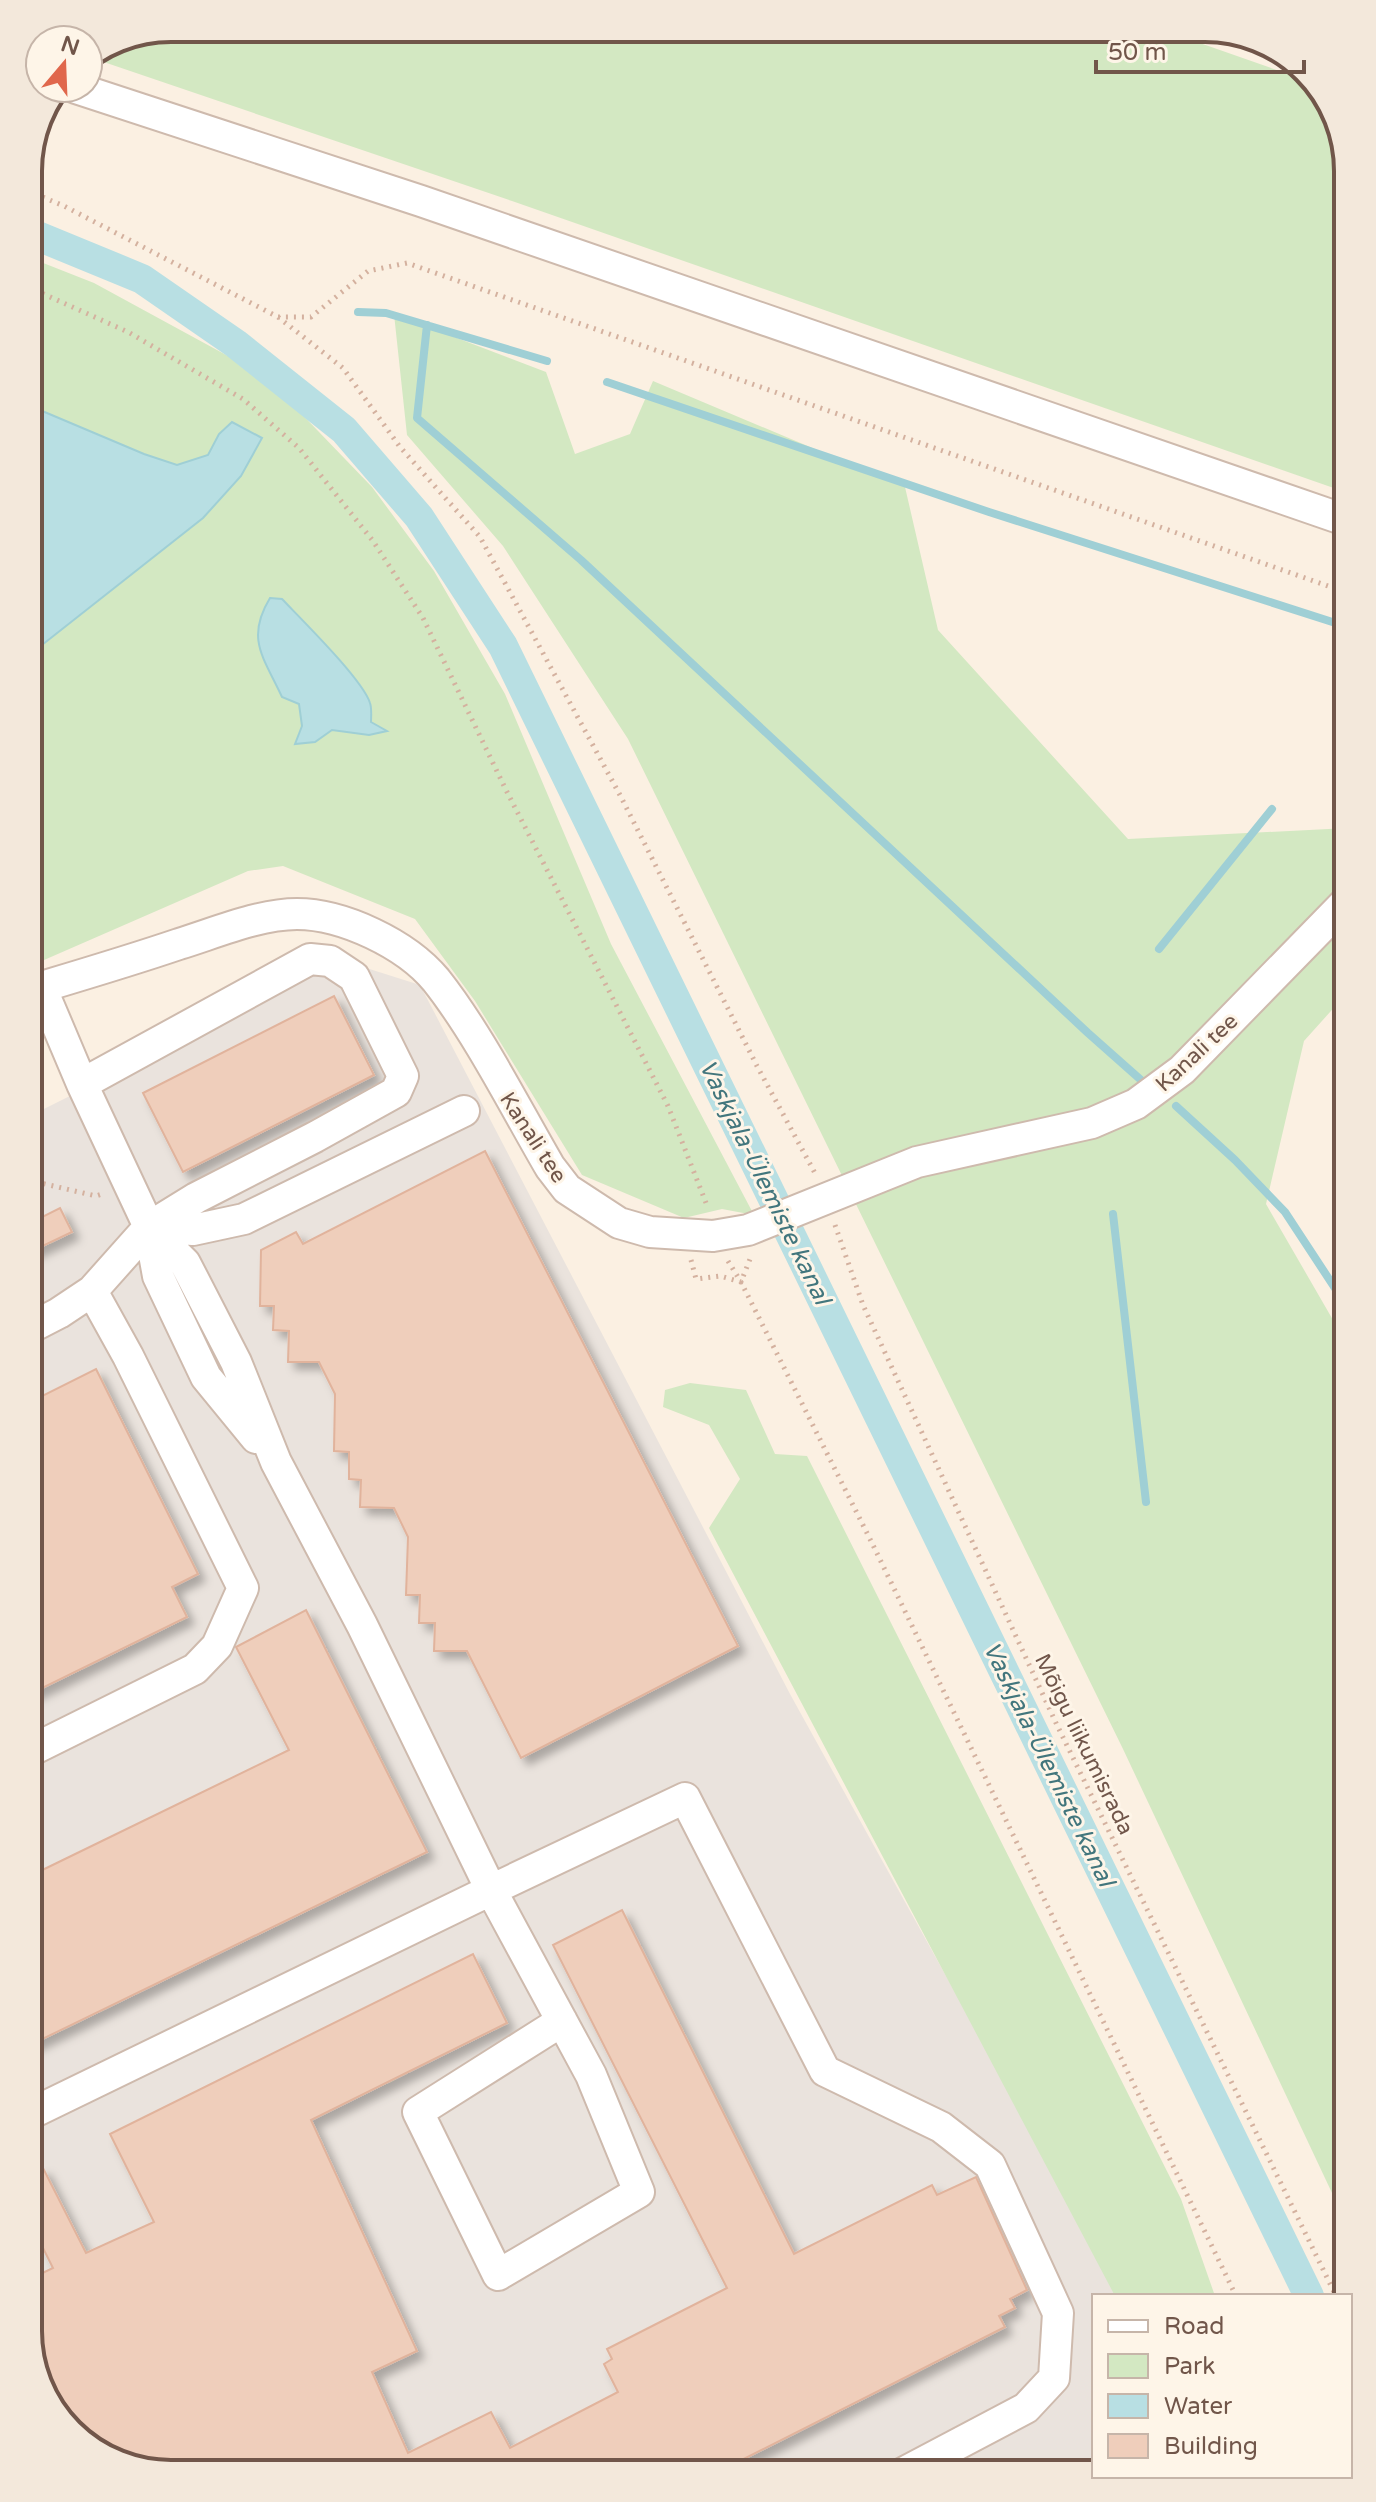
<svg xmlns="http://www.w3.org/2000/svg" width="1376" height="2502" font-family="'Varela Round',sans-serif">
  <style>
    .industrial { fill: #eae3dd }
    .green { fill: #d3e8c2 }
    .water { fill: #b8dfe3; stroke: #9fcfd5; stroke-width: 2 }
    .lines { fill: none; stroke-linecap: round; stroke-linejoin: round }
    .stream { stroke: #9fcfd5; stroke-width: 8 }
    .canal { stroke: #b8dfe3; stroke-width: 30 }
    .building { fill: #efcebb; stroke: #e1b39c; stroke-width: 2; filter: url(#shadow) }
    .minor-casing { stroke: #cebaad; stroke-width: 34 }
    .path { stroke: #d4b19f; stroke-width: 5; stroke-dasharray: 2 6; stroke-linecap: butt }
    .minor { stroke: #fff; stroke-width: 30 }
    .labels { text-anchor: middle; stroke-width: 6; stroke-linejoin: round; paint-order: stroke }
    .street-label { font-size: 22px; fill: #71564a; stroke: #fef5e8 }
    .water-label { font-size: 24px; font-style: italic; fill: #42767d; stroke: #fef5e8 }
    .rim { fill: none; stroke: #71564a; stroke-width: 4 }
  </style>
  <defs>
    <filter id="shadow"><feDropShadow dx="7" dy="7" stdDeviation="4" flood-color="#0004"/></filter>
  </defs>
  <rect width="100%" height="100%" fill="#fbf0e2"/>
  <path class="industrial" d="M 341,960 L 420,985 L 790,1694 L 1123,2296 L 1094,2296 L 1094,2474 L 162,2474 L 28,2331 L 28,1117 Z"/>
  <path class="green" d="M 171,28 L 1157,28 L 1308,81 L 1337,116 L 1348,171 L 1348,493 L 512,201 L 89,57 L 117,39 Z
    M 28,257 L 94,283 L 228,356 L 293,405 L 372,487 L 434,571 L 505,694 L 611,944 L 754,1215 L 722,1209 L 684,1218 L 582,1175 L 475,1001 L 415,919 L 283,866 L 248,871 L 28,967 L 28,656 L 203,518 L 219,434 L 208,455 L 177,465 L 144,454 L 28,405 Z
    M 394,314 L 546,372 L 575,454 L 630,434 L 653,381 L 905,487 L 938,630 L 1128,839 L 1348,828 L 1348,992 L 1304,1041 L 1266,1204 L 1348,1346 L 1348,2227 L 1123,1749 L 628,739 L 503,546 L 407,435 Z
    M 690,1383 L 746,1390 L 775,1454 L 807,1456 L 1181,2199 L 1215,2296 L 1115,2296 L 709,1528 L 740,1479 L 709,1425 L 663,1407 L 665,1390 Z"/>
  <path class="water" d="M 28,405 L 144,454 L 177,465 L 208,455 L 219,434 L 232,422 L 262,438 L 241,476 L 203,518 L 28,656 Z
    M 270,598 L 282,599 C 302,620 363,680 370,703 C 372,709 371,716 371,722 L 387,731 L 369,735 L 332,730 L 315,742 L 295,744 L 302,726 L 299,704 L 282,697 C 264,658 245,639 270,598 Z"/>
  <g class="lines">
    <path class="stream" d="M 358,312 L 386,313 L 547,361
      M 427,325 L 417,418 L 581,560 L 1088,1033 L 1141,1080
      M 607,382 L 989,512 L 1348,627
      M 1159,949 L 1272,809
      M 1176,1106 L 1235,1160 L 1285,1212 L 1348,1308
      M 1113,1214 L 1146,1502"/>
    <path class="canal" d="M 28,232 L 142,279 L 236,344 L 344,430 L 419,517 L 503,646 L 1309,2296"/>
  </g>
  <path class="building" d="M 334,996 L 374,1075 L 183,1172 L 143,1093 Z
    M 485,1151 L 738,1646 L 521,1758 L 467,1651 L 434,1651 L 435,1623 L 419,1623 L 420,1595 L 406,1595 L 408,1537 L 394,1508 L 360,1507 L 361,1480 L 349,1479 L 349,1452 L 334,1451 L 335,1394 L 319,1362 L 288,1362 L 289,1331 L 273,1330 L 274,1306 L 260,1306 L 261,1250 L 296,1232 L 303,1244 Z
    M 60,1208 L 72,1232 L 28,1253 L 28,1224 Z
    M 96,1369 L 198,1574 L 172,1587 L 187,1617 L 28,1695 L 28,1403 Z
    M 306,1610 L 427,1852 L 28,2046 L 28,1877 L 289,1750 L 236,1647 Z
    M 622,1910 L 794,2254 L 932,2185 L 937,2195 L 976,2177 L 1027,2290 L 1010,2299 L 1015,2308 L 999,2316 L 1005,2327 L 714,2474 L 162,2474 L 91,2450 L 39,2386 L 28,2331 L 28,2280 L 53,2268 L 28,2218 L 28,2175 L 43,2168 L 86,2253 L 154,2222 L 110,2134 L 473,1954 L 507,2023 L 311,2120 L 417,2351 L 372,2372 L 408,2453 L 491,2412 L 510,2448 L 618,2392 L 604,2364 L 612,2359 L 607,2349 L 727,2288 L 553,1945 Z"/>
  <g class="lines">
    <g class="minor-casing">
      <path id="minor" d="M 76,88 L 421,201 L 1348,521
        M 28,991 C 78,976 129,961 179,944 C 215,933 259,914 297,914 C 343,914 406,944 436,980 C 478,1033 515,1107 550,1167 L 567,1189 L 619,1223 L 650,1232 L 713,1236 L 748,1230 L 917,1162 L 1092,1123 L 1136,1104 L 1182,1070 L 1348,900
        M 82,1084 L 149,1227 L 158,1276 L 206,1377 L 256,1438
        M 149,1227 L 185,1263 L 236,1362 L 276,1462 L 362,1625 L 491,1890 L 685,1798 L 825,2071 L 941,2127 L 990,2165 L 1058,2313 L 1054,2378 L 1026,2408 L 901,2474
        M 149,1227 L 193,1230 L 244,1219 L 464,1111
        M 28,1329 L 59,1313 L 92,1291 L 149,1227 L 196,1198 L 315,1137 L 396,1092 L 403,1076 L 354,977 L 330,961 L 310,959 L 82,1084 L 41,987
        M 28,1752 L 195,1669 L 217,1646 L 243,1588 L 128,1356 L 92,1291
        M 28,2115 L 491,1890 L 591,2075 L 639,2192 L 498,2275 L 418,2112 L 562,2021"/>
    </g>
    <path class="path" d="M 28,191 L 64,206 L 278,317 L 311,317 L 368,271 L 407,263 L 1348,593
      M 28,287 L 128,332 L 243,399 L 299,448 L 373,541 L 423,618 L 506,790 L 668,1106 L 708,1208
      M 278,317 L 343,368 L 400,447 L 480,537 L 621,797 L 757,1066 L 816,1175
      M 28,1180 L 96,1196 L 105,1193
      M 835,1225 L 863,1305 L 1056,1723 L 1336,2296
      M 691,1260 L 696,1279 L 720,1276 L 741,1282 L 750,1259
      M 728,1261 L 741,1282 L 872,1543 L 1236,2296"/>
    <use href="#minor" class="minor"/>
  </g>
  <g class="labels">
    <g class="street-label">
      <text transform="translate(1196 1052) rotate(-43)" y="8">Kanali tee</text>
      <text transform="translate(534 1137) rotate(57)" y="8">Kanali tee</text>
      <text transform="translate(1085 1744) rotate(64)" y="8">Mõigu liikumisrada</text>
    </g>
    <g class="water-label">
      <text transform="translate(765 1182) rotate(64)" y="8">Vaskjala-Ülemiste kanal</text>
      <text transform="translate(1049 1764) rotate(64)" y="8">Vaskjala-Ülemiste kanal</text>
    </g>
  </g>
  <path d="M0 0H1376V2502H0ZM171 42H1205A129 129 0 0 1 1334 171V2331A129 129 0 0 1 1205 2460H171A129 129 0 0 1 42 2331V171A129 129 0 0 1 171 42Z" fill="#f3e8db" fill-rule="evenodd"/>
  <path class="rim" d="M171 42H1205A129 129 0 0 1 1334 171V2331A129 129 0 0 1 1205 2460H171A129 129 0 0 1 42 2331V171A129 129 0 0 1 171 42Z"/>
  <rect x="1092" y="2294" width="260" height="184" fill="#fef5e8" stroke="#c6b5a9" stroke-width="2"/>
  <rect x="1108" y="2320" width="40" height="12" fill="#ffffff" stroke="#c6b5a9" stroke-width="2"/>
  <text x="1164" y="2334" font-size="24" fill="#71564a">Road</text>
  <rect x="1108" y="2354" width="40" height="24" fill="#d3e8c2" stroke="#c6b5a9" stroke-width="2"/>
  <text x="1164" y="2374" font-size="24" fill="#71564a">Park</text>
  <rect x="1108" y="2394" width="40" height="24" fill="#b8dfe3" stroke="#c6b5a9" stroke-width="2"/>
  <text x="1164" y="2414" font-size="24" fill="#71564a">Water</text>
  <rect x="1108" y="2434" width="40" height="24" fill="#efcebb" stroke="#c6b5a9" stroke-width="2"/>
  <text x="1164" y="2454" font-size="24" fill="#71564a">Building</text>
  <g transform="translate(64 64) rotate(19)"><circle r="38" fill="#fef5e8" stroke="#c6b5a9" stroke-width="2"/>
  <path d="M0-6L14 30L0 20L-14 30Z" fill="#e0674c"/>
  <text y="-12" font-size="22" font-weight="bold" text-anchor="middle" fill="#71564a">N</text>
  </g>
  <path d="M1096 60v12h208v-12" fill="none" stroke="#71564a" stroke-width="4"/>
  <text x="1108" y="60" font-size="24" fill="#71564a" stroke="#fef5e8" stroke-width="6" paint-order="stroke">50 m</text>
</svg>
